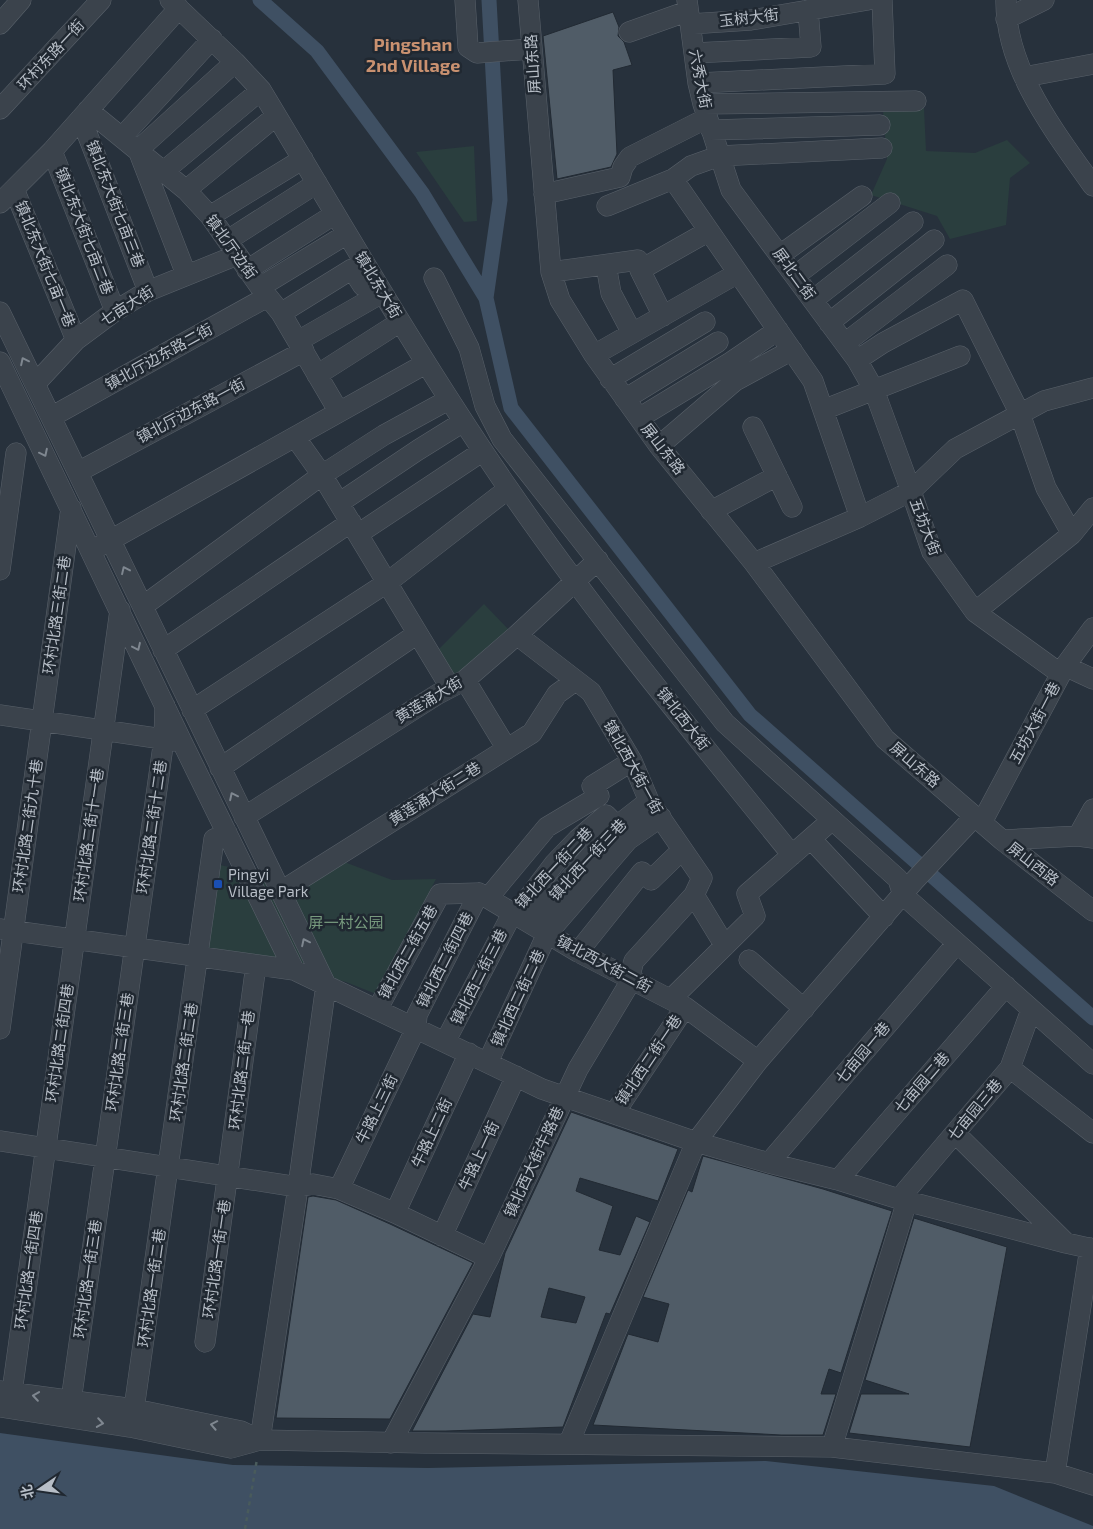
<svg xmlns="http://www.w3.org/2000/svg" width="1093" height="1529" font-family="'Exo 2','Noto Sans SC',sans-serif">
  <style>
    .green { fill: #2a3e3e }
    .water { fill: #3f5063 }
    .lines { fill: none; stroke-linecap: round; stroke-linejoin: round }
    .canal { stroke: #3f5063; stroke-width: 15 }
    .building { fill: #505c67; stroke: #222a33; fill-rule: evenodd }
    .minor-casing { stroke: #59616a; stroke-width: 21 }
    .path { stroke: #495b5c; stroke-width: 2.5; stroke-dasharray: 4 4; stroke-linecap: butt }
    .minor { stroke: #3b434c; stroke-width: 20 }
    .oneway { stroke: #7f8790 }
    .transit-dot { fill: #1a4fb4; stroke: #202831; stroke-width: 2 }
    .labels { text-anchor: middle; stroke-width: 5; stroke-linejoin: round; paint-order: stroke }
    .street-label { font-size: 15px; fill: #b7bec7; stroke: #202831 }
    .poi-label { font-size: 15px; fill: #b7bec7; stroke: #202831; text-anchor: start }
    .park-label { font-size: 15px; fill: #779a7e; stroke: #202831 }
    .quarter-label { font-size: 18px; font-weight: bold; fill: #c99170; stroke: #202831 }
  </style>
  <rect width="100%" height="100%" fill="#27313c"/>
  <path class="green" d="M 924,108 L 926,151 L 975,153 L 1007,140 L 1030,163 L 1010,178 L 1006,225 L 950,239 L 937,216 L 871,195 L 887,159 L 883,110 Z
    M 474,146 L 477,221 L 464,222 L 416,152 Z
    M 484,604 L 509,630 L 457,680 L 433,655 Z
    M 339,860 L 392,880 L 436,879 L 376,994 L 346,982 L 249,955 L 206,950 L 215,864 L 302,882 Z"/>
  <path class="water" d="M 0,1433 L 233,1465 L 428,1468 L 766,1461 L 994,1486 L 1093,1526 L 1093,1529 L 0,1529 Z"/>
  <g class="lines">
    <path class="canal" d="M 260,0 L 317,51 L 422,193 L 486,298
      M 489,0 L 500,200 L 486,298 L 511,408 L 750,715 L 1093,1018"/>
  </g>
  <path class="building" d="M 613,12 L 619,27 L 618,36 L 624,42 L 632,65 L 613,70 L 617,154 L 611,167 L 557,179 L 543,36 Z
    M 571,1112 L 678,1149 L 658,1201 L 580,1178 L 576,1191 L 613,1206 L 599,1250 L 620,1255 L 636,1216 L 650,1222 L 610,1314 L 606,1313 L 563,1427 L 446,1431 L 412,1431 L 473,1314 L 490,1317 L 505,1253 ZM 549,1288 L 585,1297 L 576,1323 L 541,1317 Z
    M 703,1156 L 823,1189 L 892,1211 L 841,1373 L 829,1369 L 821,1394 L 836,1394 L 823,1435 L 781,1435 L 593,1425 L 628,1334 L 658,1342 L 669,1304 L 643,1297 L 688,1190 L 692,1192 Z
    M 313,1196 L 336,1200 L 390,1224 L 473,1263 L 390,1419 L 276,1418 L 308,1197 Z
    M 914,1218 L 1007,1247 L 970,1447 L 849,1433 L 861,1394 L 909,1394 L 865,1380 Z"/>
  <g class="lines">
    <g class="minor-casing">
      <path id="minor" d="M 170,0 L 235,62 L 261,90 C 342,224 419,359 508,488 C 596,616 695,735 792,855
        M 465,0 L 468,47 L 477,53 L 531,49
        M 528,0 L 551,272 L 560,300 L 594,355 L 659,446 L 754,563 L 885,739 L 1002,840 L 1093,911
        M 687,0 L 698,83 L 703,104 L 731,190 L 857,360 L 874,390 L 911,491 L 932,552 L 975,612 L 1061,674
        M 1006,0 C 1005,69 1055,132 1093,186
        M 1006,19 L 1044,0
        M 0,24 L 21,0
        M 690,24 L 751,20 L 868,0
        M 629,32 L 688,11
        M 694,53 L 811,47 L 808,10
        M 1024,77 L 1093,64
        M 698,83 L 885,74 L 882,0
        M 703,104 L 916,101
        M 0,109 L 101,0
        M 88,110 L 186,190 L 210,216 L 260,287 L 281,313 L 339,412
        M 81,118 L 148,291
        M 711,130 L 880,125
        M 122,137 L 212,39
        M 52,151 L 115,311
        M 164,171 L 261,90
        M 673,179 L 813,381 L 860,517
        M 14,189 L 76,340
        M 186,190 L 276,116
        M 544,194 L 620,177 L 623,167 L 630,157 L 707,118
        M 0,203 L 52,151 L 179,8
        M 607,206 L 673,179 L 691,166 L 719,156 L 882,148
        M 210,216 L 303,159
        M 228,240 L 317,183
        M 780,255 L 862,196
        M 606,265 L 611,293 L 632,333
        M 247,270 L 335,214
        M 640,270 L 709,231
        M 551,272 L 638,260 L 640,270 L 663,316
        M 186,274 L 138,150 L 235,62
        M 795,276 L 890,203
        M 434,278 L 469,348 L 485,406 L 502,439 L 725,723 L 898,879 L 903,895 L 1093,1064
        M 260,287 L 347,234
        M 813,300 L 913,222
        M 0,312 L 326,985 L 298,1187 L 260,1440
        M 281,313 L 352,269 L 363,286 L 374,279
        M 829,323 L 934,240
        M 298,341 L 382,293
        M 845,343 L 947,265
        M 594,355 L 738,273
        M 857,360 L 883,343 L 963,300 L 1020,414 L 1046,488 L 1072,534
        M 0,362 L 182,742 L 294,970
        M 317,375 L 400,322
        M 610,379 L 705,322
        M 35,384 L 76,340 L 115,311 L 148,291 L 237,255
        M 625,399 L 718,342
        M 823,410 L 960,356
        M 51,417 L 267,297
        M 639,418 L 731,362 L 778,330
        M 753,427 L 792,507
        M 295,437 L 322,475 L 450,687
        M 659,446 L 735,381 L 792,350
        M 78,472 L 304,351
        M 339,503 L 418,450 L 463,422
        M 711,511 L 777,476
        M 358,534 L 483,451
        M 100,546 L 425,364
        M 754,563 L 860,517 L 911,491 L 955,449 L 1044,401 L 1093,388
        M 0,570 L 16,453
        M 143,606 L 322,475 L 384,435 L 448,400
        M 975,612 L 1072,534 L 1093,508
        M 517,635 L 591,692 L 632,761 L 649,801 L 702,878 L 694,895 L 725,946
        M 163,650 L 351,522
        M 1065,666 L 1093,679
        M 465,680 L 507,749
        M 192,710 L 388,582 L 508,489
        M 0,715 L 176,741
        M 220,768 L 417,634
        M 244,817 L 438,694 L 465,680 L 517,635 L 598,560
        M 982,822 L 1065,666 L 1093,628
        M 1078,836 L 1093,809
        M 811,839 L 884,917
        M 1002,840 L 1078,836 L 1093,838
        M 280,892 L 532,733 L 557,694 L 575,681
        M 488,898 L 547,827 L 599,796 L 592,786 L 632,761
        M 531,923 L 617,826 L 649,801
        M 0,929 L 294,970 L 542,1089 L 696,1142 L 769,1163 L 838,1180 L 899,1199 L 1066,1243 L 1093,1249
        M 578,952 L 642,872 L 651,880 L 682,850
        M 749,960 L 804,1009
        M 671,999 L 755,916 L 747,894 L 832,820
        M 377,1010 L 440,894 L 479,893 L 578,952 L 685,1007 L 758,1061
        M 0,1029 L 71,508
        M 445,1042 L 513,912 L 519,910 L 554,864 L 578,839 L 606,815 L 617,826
        M 488,1062 L 547,934 L 628,840 L 661,817
        M 1010,1068 L 1093,1133
        M 614,1114 L 685,1007
        M 955,1133 L 1065,1242
        M 0,1141 L 298,1187 L 313,1184 L 339,1189 L 395,1213 L 489,1258
        M 769,1163 L 957,943
        M 838,1180 L 1006,986
        M 339,1189 L 416,1028 L 417,1015 L 479,893
        M 899,1199 L 1010,1068 L 1031,1010
        M 395,1213 L 469,1053
        M 442,1236 L 516,1076
        M 205,1342 L 256,965
        M 0,1391 L 134,1409 L 241,1431 L 260,1440
        M 12,1392 L 120,610
        M 71,1401 L 164,739 L 165,706
        M 0,1407 L 130,1427 L 231,1448 L 260,1440 L 424,1443 L 832,1447 L 1055,1473 L 1093,1485
        M 134,1409 L 214,839 L 227,833
        M 391,1443 L 489,1258 L 578,1069 L 632,979 L 631,971 L 634,961 L 694,895
        M 569,1443 L 696,1142 L 758,1061 L 914,881 L 975,816
        M 832,1447 L 907,1201
        M 1055,1473 L 1090,1248"/>
    </g>
    <path class="path" d="M 245,1529 L 257,1459"/>
    <use href="#minor" class="minor"/>
  </g>
  <defs><path id="oneway-chevron" d="M-2-3.5L2.5 0L-2 3.5" fill="none" stroke-width="1.6" stroke-linecap="round" stroke-linejoin="round" transform="scale(1.25)"/></defs>
  <g class="oneway">
    <use href="#oneway-chevron" transform="translate(24 361) rotate(-116)"/>
    <use href="#oneway-chevron" transform="translate(44 453) rotate(64)"/>
    <use href="#oneway-chevron" transform="translate(125 570) rotate(-115)"/>
    <use href="#oneway-chevron" transform="translate(137 647) rotate(65)"/>
    <use href="#oneway-chevron" transform="translate(233 796) rotate(-116)"/>
    <use href="#oneway-chevron" transform="translate(305 942) rotate(-116)"/>
    <use href="#oneway-chevron" transform="translate(36 1396) rotate(-172)"/>
    <use href="#oneway-chevron" transform="translate(100 1423) rotate(9)"/>
    <use href="#oneway-chevron" transform="translate(214 1425) rotate(-169)"/>
  </g>
  <rect class="transit-dot" x="213" y="879" width="10" height="10" rx="2.5"/>
  <g class="labels">
    <g class="street-label">
      <text transform="translate(749 18) rotate(-7)" y="5">玉树大街</text>
      <text transform="translate(51 55) rotate(-47)" y="5">环村东路一街</text>
      <text transform="translate(533 64) rotate(-94)" y="5">屏山东路</text>
      <text transform="translate(700 79) rotate(79)" y="5">六秀大街</text>
      <text transform="translate(115 204) rotate(69)" y="5">镇北东大街七亩三巷</text>
      <text transform="translate(84 231) rotate(69)" y="5">镇北东大街七亩二巷</text>
      <text transform="translate(231 247) rotate(54)" y="5">镇北厅边街</text>
      <text transform="translate(45 264) rotate(68)" y="5">镇北东大街七亩一巷</text>
      <text transform="translate(794 274) rotate(54)" y="5">屏北二街</text>
      <text transform="translate(378 285) rotate(59)" y="5">镇北东大街</text>
      <text transform="translate(127 306) rotate(-32)" y="5">七亩大街</text>
      <text transform="translate(159 357) rotate(-29)" y="5">镇北厅边东路二街</text>
      <text transform="translate(191 411) rotate(-28)" y="5">镇北厅边东路一街</text>
      <text transform="translate(663 449) rotate(52)" y="5">屏山东路</text>
      <text transform="translate(925 527) rotate(69)" y="5">五坊大街</text>
      <text transform="translate(57 615) rotate(-82)" y="5">环村北路三街二巷</text>
      <text transform="translate(429 700) rotate(-31)" y="5">黄莲涌大街</text>
      <text transform="translate(683 719) rotate(52)" y="5">镇北西大街</text>
      <text transform="translate(1035 723) rotate(-62)" y="5">五坊大街一巷</text>
      <text transform="translate(915 765) rotate(41)" y="5">屏山东路</text>
      <text transform="translate(633 767) rotate(61)" y="5">镇北西大街一街</text>
      <text transform="translate(435 794) rotate(-32)" y="5">黄莲涌大街二巷</text>
      <text transform="translate(28 826) rotate(-82)" y="5">环村北路二街九十巷</text>
      <text transform="translate(152 827) rotate(-82)" y="5">环村北路二街十二巷</text>
      <text transform="translate(89 835) rotate(-82)" y="5">环村北路二街十一巷</text>
      <text transform="translate(588 860) rotate(-47)" y="5">镇北西一街三巷</text>
      <text transform="translate(1033 864) rotate(38)" y="5">屏山西路</text>
      <text transform="translate(554 868) rotate(-47)" y="5">镇北西一街二巷</text>
      <text transform="translate(408 952) rotate(-61)" y="5">镇北西二街五巷</text>
      <text transform="translate(445 960) rotate(-63)" y="5">镇北西二街四巷</text>
      <text transform="translate(604 964) rotate(28)" y="5">镇北西大街二街</text>
      <text transform="translate(479 977) rotate(-63)" y="5">镇北西二街三巷</text>
      <text transform="translate(518 998) rotate(-65)" y="5">镇北西二街二巷</text>
      <text transform="translate(60 1043) rotate(-82)" y="5">环村北路二街四巷</text>
      <text transform="translate(120 1052) rotate(-82)" y="5">环村北路二街三巷</text>
      <text transform="translate(863 1053) rotate(-50)" y="5">七亩园一巷</text>
      <text transform="translate(649 1060) rotate(-56)" y="5">镇北西二街一巷</text>
      <text transform="translate(184 1062) rotate(-82)" y="5">环村北路二街二巷</text>
      <text transform="translate(242 1070) rotate(-83)" y="5">环村北路二街一巷</text>
      <text transform="translate(922 1083) rotate(-49)" y="5">七亩园二巷</text>
      <text transform="translate(377 1109) rotate(-64)" y="5">牛路上三街</text>
      <text transform="translate(975 1110) rotate(-50)" y="5">七亩园三巷</text>
      <text transform="translate(432 1133) rotate(-65)" y="5">牛路上二街</text>
      <text transform="translate(479 1156) rotate(-65)" y="5">牛路上一街</text>
      <text transform="translate(534 1162) rotate(-65)" y="5">镇北西大街牛路巷</text>
      <text transform="translate(217 1259) rotate(-82)" y="5">环村北路一街一巷</text>
      <text transform="translate(29 1270) rotate(-82)" y="5">环村北路一街四巷</text>
      <text transform="translate(88 1279) rotate(-82)" y="5">环村北路一街三巷</text>
      <text transform="translate(152 1288) rotate(-82)" y="5">环村北路一街二巷</text>
    </g>
    <g class="poi-label">
      <text x="228" y="880">Pingyi<tspan x="228" dy="17">Village Park</tspan></text>
    </g>
    <g class="park-label">
      <text x="346" y="928">屏一村公园</text>
    </g>
    <g class="quarter-label">
      <text x="413" y="51">Pingshan<tspan x="413" dy="21">2nd Village</tspan></text>
    </g>
  </g>
  <g transform="translate(40 1489) rotate(257)" stroke="#202831" stroke-width="4" paint-order="stroke">
  <path d="M0-4L9 19L0 12L-9 19Z" fill="#b7bec7"/>
  <text y="-8" font-size="14" font-weight="bold" text-anchor="middle" fill="#b7bec7">北</text>
  </g>
</svg>
